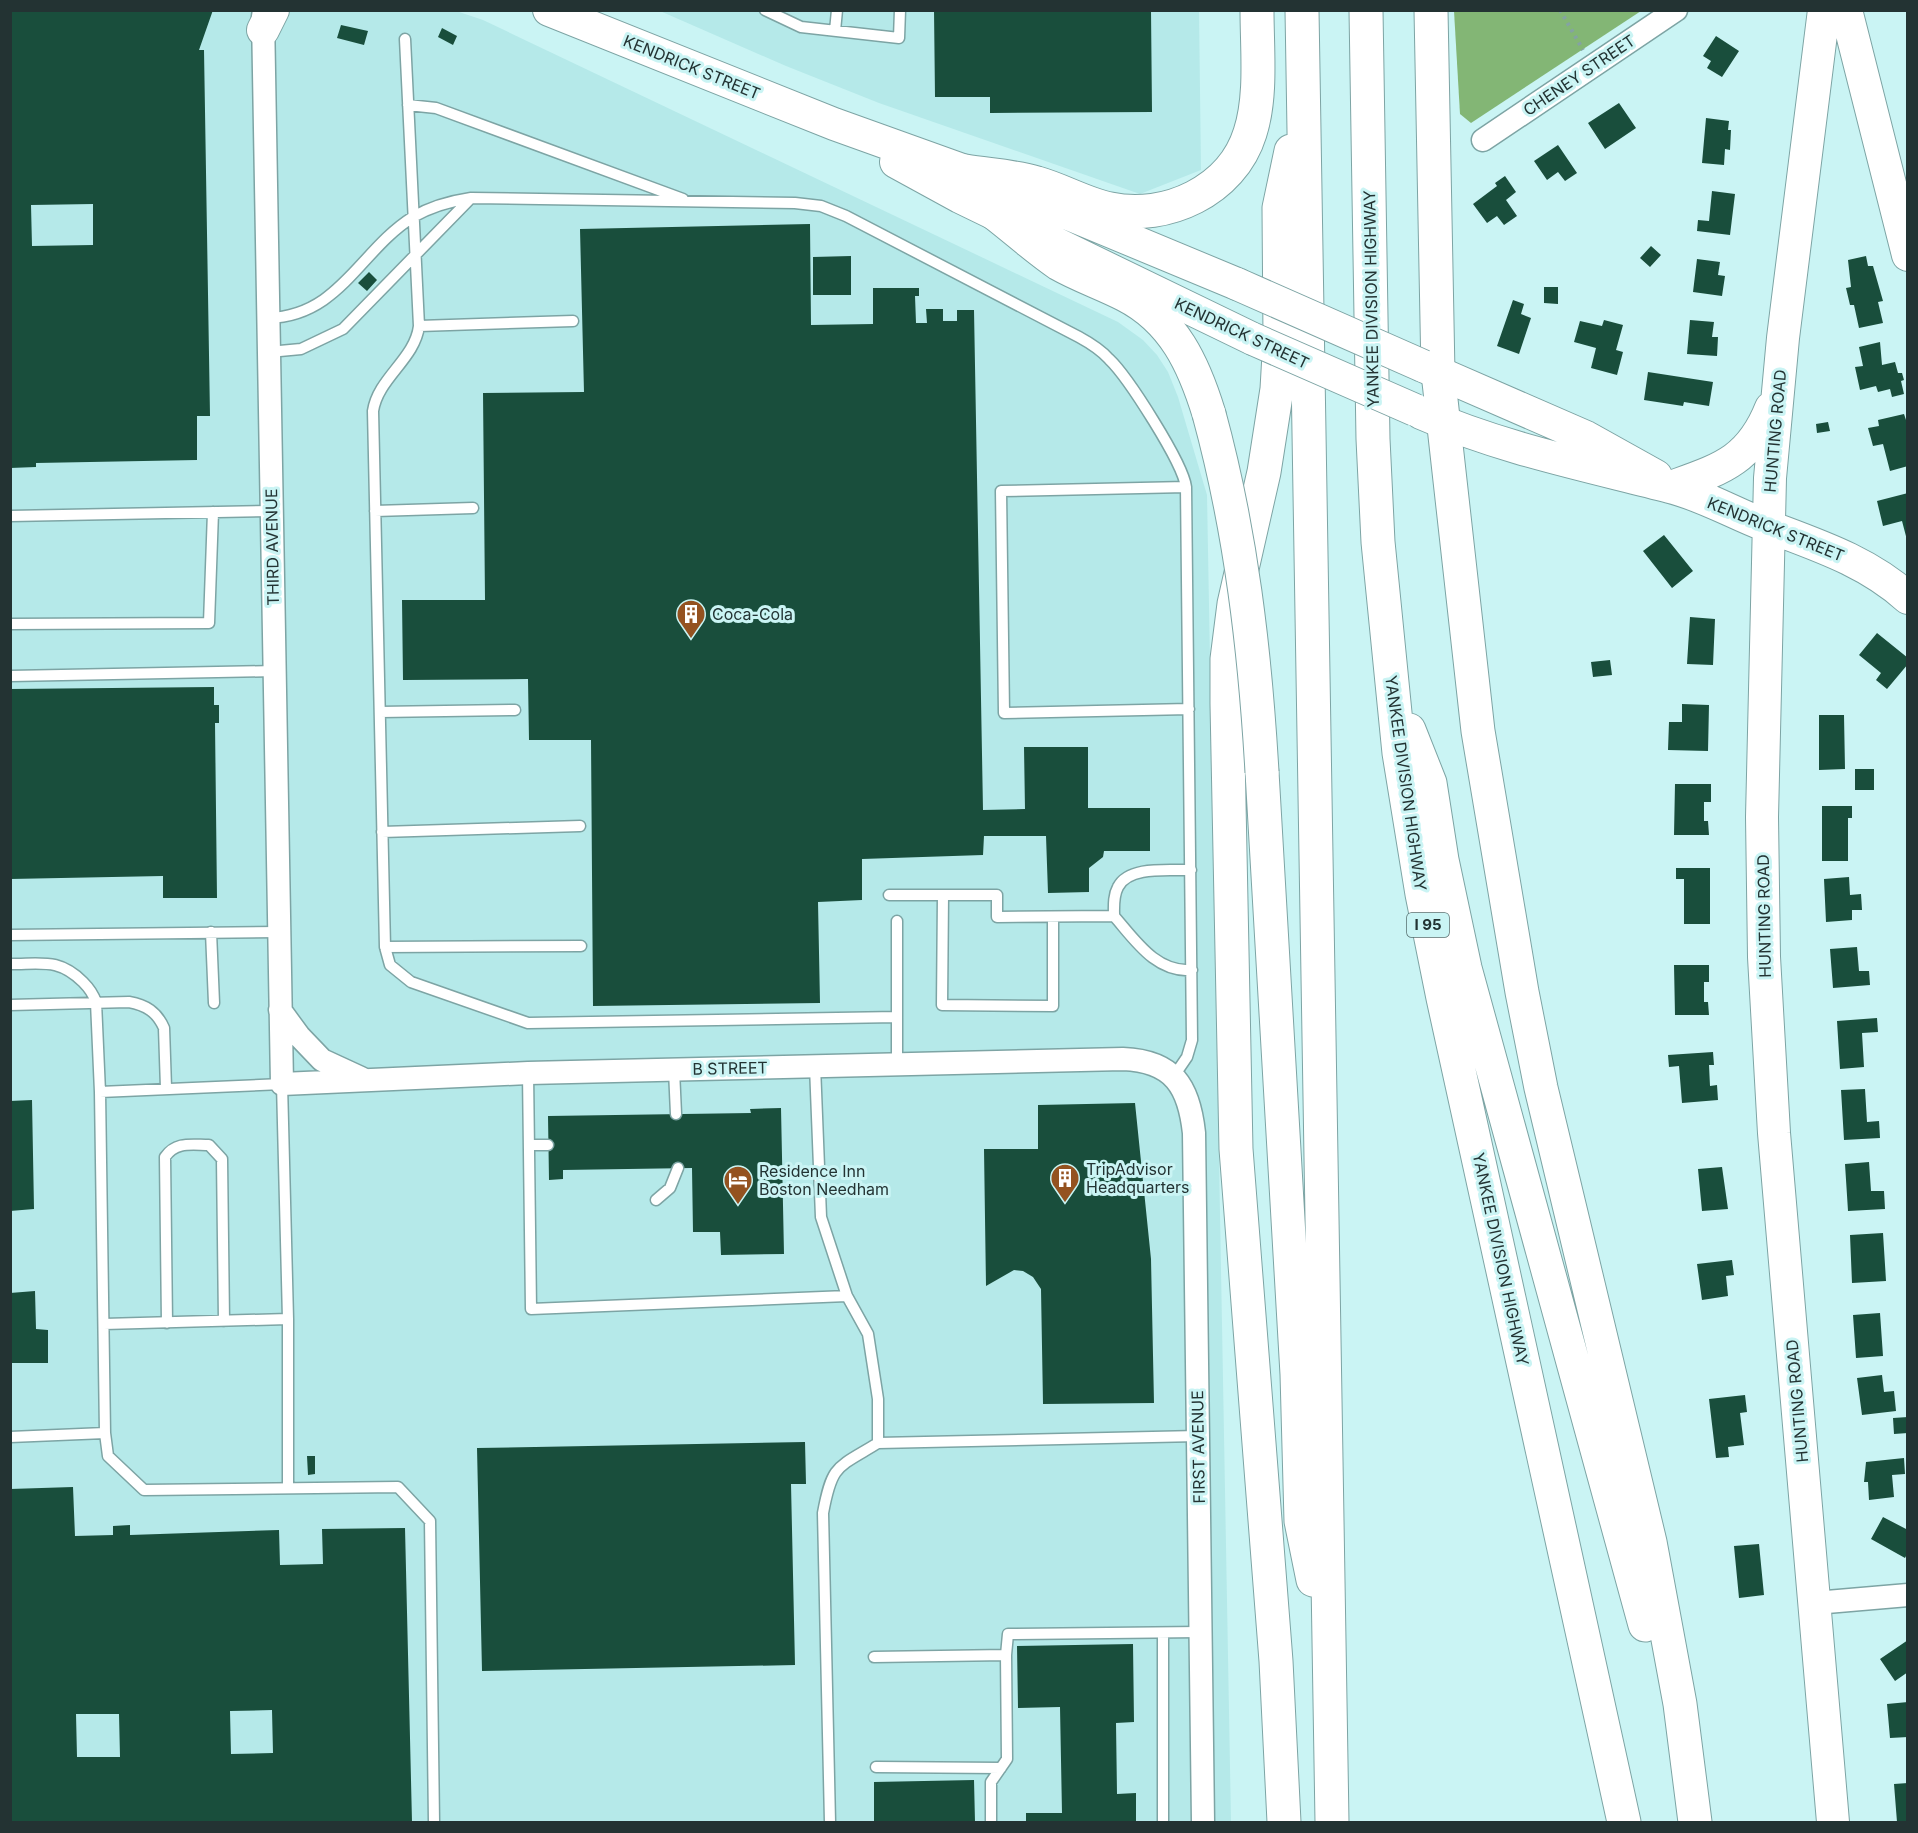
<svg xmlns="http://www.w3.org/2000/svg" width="1918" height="1833" font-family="Inter,sans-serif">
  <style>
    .built { fill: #b5e9e9 }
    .forest { fill: #83b675 }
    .building { fill: #194e3c; fill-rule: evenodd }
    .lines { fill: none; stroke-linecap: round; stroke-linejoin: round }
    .lane-casing { stroke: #7da4a4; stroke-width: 13 }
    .street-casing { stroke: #7da4a4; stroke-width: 25 }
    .secondary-casing { stroke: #7da4a4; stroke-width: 34 }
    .highway-casing { stroke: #7da4a4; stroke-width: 35 }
    .path { stroke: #84a3a3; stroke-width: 4; stroke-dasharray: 3 4.5; stroke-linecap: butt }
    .lane { stroke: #fff; stroke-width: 10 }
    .street { stroke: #fff; stroke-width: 22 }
    .secondary { stroke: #fff; stroke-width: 32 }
    .highway { stroke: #fff; stroke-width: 33 }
    .secondary-bridge-casing { stroke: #7da4a4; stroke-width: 34; stroke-linecap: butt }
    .highway-bridge-casing { stroke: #7da4a4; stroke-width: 35; stroke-linecap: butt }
    .secondary-bridge { stroke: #fff; stroke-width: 32 }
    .highway-bridge { stroke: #fff; stroke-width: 33 }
    .labels { text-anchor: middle; stroke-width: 6; stroke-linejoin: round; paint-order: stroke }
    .shield { fill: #caf4f4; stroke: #556d6d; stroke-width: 1.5 }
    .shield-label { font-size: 15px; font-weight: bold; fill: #233333 }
    .street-label { font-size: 16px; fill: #233333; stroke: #caf4f4 }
    .poi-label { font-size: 16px; fill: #233333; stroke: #caf4f4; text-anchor: start }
  </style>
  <rect width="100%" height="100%" fill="#caf4f4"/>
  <path class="built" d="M 11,11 L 456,11 L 483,20 L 1118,322 L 1143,340 L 1157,355 L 1168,372 L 1178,397 L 1207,495 L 1231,1822 L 11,1822 Z
    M 660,11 L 1199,11 L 1201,170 L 1140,194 L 879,103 L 786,66 Z"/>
  <path class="forest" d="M 1454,11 L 1454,10 L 1641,11 L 1471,123 L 1460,114 Z"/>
  <path class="building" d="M 10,10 L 213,10 L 199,50 L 204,50 L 210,416 L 197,416 L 197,460 L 36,463 L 36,467 L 10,468 ZM 93,204 L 93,245 L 32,246 L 31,205 Z
    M 934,10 L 1151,10 L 1152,112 L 990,113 L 990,97 L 935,97 Z
    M 341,25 L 368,31 L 364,45 L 337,38 Z
    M 442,28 L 457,36 L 453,45 L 438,37 Z
    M 1716,36 L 1739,51 L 1722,77 L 1707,68 L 1711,61 L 1703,56 Z
    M 1619,103 L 1636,128 L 1605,149 L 1588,123 Z
    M 1706,118 L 1729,121 L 1728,130 L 1731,130 L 1730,150 L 1725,149 L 1724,165 L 1702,163 Z
    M 1558,145 L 1577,173 L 1565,181 L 1558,172 L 1547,180 L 1534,161 Z
    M 1505,176 L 1516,192 L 1506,200 L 1517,216 L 1504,225 L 1497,216 L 1487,223 L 1473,204 L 1497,186 L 1495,183 Z
    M 1712,191 L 1735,194 L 1730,235 L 1697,231 L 1698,220 L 1709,221 Z
    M 810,224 L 811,325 L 873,324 L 873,288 L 919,288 L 919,296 L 915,296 L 916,323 L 927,323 L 926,309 L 943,309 L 943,321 L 957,321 L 957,310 L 974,310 L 983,810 L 1025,809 L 1024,747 L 1088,747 L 1088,808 L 1150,808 L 1150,851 L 1104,851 L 1103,857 L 1089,868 L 1089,892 L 1048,893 L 1046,836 L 984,836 L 983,855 L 862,859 L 862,900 L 818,902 L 820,1003 L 593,1006 L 591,740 L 529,740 L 528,679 L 403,680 L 402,600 L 485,600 L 483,393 L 584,392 L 580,229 Z
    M 1651,246 L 1661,255 L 1650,267 L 1640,258 Z
    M 851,256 L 851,295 L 813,295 L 813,257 Z
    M 1866,256 L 1868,266 L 1873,266 L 1883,301 L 1878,302 L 1883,323 L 1859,328 L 1854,305 L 1850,305 L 1846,288 L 1851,287 L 1848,260 Z
    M 1697,259 L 1720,262 L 1718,275 L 1725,276 L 1722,296 L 1693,292 Z
    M 369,272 L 377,280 L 367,291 L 358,283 Z
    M 1544,287 L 1558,287 L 1558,304 L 1544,303 Z
    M 1513,300 L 1524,304 L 1521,314 L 1531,318 L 1519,354 L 1497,346 Z
    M 1604,320 L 1623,325 L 1616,350 L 1623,352 L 1617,375 L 1591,368 L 1596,348 L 1574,342 L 1580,321 L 1602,326 Z
    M 1690,320 L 1714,322 L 1712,337 L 1718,337 L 1717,356 L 1687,354 Z
    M 1880,342 L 1882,365 L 1895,362 L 1898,373 L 1902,373 L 1904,380 L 1901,381 L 1904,394 L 1892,397 L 1890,389 L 1878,392 L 1876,386 L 1860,390 L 1855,367 L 1863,366 L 1859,347 Z
    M 1648,372 L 1713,382 L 1709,406 L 1684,402 L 1683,406 L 1644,400 Z
    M 1904,414 L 1908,426 L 1908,466 L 1890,471 L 1883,444 L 1873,446 L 1868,428 L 1879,426 L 1878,420 Z
    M 1828,422 L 1830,431 L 1817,433 L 1816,424 Z
    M 1908,493 L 1908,540 L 1907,540 L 1902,521 L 1883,526 L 1877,501 Z
    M 1664,535 L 1693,571 L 1672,588 L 1643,551 Z
    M 1690,617 L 1715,619 L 1713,665 L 1687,664 Z
    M 1877,633 L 1908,658 L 1908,664 L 1887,689 L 1876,680 L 1881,673 L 1859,655 Z
    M 1610,660 L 1612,675 L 1593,677 L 1591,662 Z
    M 214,687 L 214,705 L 219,705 L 219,723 L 215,723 L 217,898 L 163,898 L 163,876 L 10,879 L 10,689 Z
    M 1682,704 L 1709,705 L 1708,751 L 1668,750 L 1669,722 L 1682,722 Z
    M 1819,715 L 1844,715 L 1845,769 L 1819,770 Z
    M 1855,769 L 1874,769 L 1874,790 L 1855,790 Z
    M 1675,784 L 1711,784 L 1711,802 L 1704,802 L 1704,821 L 1708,821 L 1709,835 L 1674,835 Z
    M 1822,806 L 1852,806 L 1852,818 L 1848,818 L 1848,861 L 1822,861 Z
    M 1676,868 L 1710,868 L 1710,924 L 1684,924 L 1684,879 L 1676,879 Z
    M 1849,877 L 1850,895 L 1861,894 L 1862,910 L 1852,910 L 1852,920 L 1826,922 L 1824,879 Z
    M 1857,947 L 1859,971 L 1869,971 L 1870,985 L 1833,988 L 1830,949 Z
    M 1674,965 L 1709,965 L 1709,982 L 1704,982 L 1704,1002 L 1708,1002 L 1709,1015 L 1675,1015 Z
    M 1877,1018 L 1878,1032 L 1862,1033 L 1864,1067 L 1840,1069 L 1837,1021 Z
    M 1713,1052 L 1714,1065 L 1709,1065 L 1710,1086 L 1717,1085 L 1718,1100 L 1682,1103 L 1679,1066 L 1669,1067 L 1668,1055 Z
    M 1865,1089 L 1867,1122 L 1879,1121 L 1880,1138 L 1844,1140 L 1841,1090 Z
    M 32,1100 L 34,1209 L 10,1211 L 10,1101 Z
    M 1135,1103 L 1151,1259 L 1154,1403 L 1043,1404 L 1041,1289 L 1033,1277 L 1023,1271 L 1014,1270 L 986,1286 L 984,1149 L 1038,1149 L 1038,1105 Z
    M 781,1108 L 784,1254 L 721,1255 L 720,1232 L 693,1232 L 692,1168 L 563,1170 L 563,1179 L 549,1180 L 548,1116 L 751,1113 L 750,1109 Z
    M 1869,1162 L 1871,1191 L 1884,1191 L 1885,1209 L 1848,1211 L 1845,1164 Z
    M 1722,1167 L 1728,1209 L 1702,1211 L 1698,1169 Z
    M 1883,1233 L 1886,1281 L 1852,1283 L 1850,1235 Z
    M 1732,1260 L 1734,1275 L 1726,1276 L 1728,1296 L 1702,1300 L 1697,1264 Z
    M 35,1291 L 36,1329 L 48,1330 L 48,1363 L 10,1363 L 10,1293 Z
    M 1880,1313 L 1883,1356 L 1856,1358 L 1853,1315 Z
    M 1882,1375 L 1884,1392 L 1894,1391 L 1896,1411 L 1862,1415 L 1857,1378 Z
    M 1745,1395 L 1747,1412 L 1740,1413 L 1744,1445 L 1728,1447 L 1729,1457 L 1716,1458 L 1709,1399 Z
    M 1908,1417 L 1908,1433 L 1894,1434 L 1893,1418 Z
    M 805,1442 L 806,1484 L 791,1484 L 795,1665 L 482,1671 L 477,1448 Z
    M 307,1456 L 315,1456 L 315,1474 L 308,1475 Z
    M 1904,1458 L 1905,1474 L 1892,1475 L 1894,1497 L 1869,1500 L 1868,1482 L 1864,1482 L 1866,1462 Z
    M 73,1487 L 75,1536 L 113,1535 L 113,1526 L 130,1525 L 130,1535 L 279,1530 L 280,1565 L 323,1564 L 322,1529 L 405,1528 L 412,1822 L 10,1822 L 10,1489 ZM 272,1710 L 273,1753 L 231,1754 L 230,1711 ZM 76,1714 L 119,1714 L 120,1757 L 77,1757 Z
    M 1883,1517 L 1908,1530 L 1908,1552 L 1905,1558 L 1871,1539 Z
    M 1759,1544 L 1764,1595 L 1739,1598 L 1734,1546 Z
    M 1908,1640 L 1908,1672 L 1895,1681 L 1880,1659 Z
    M 1133,1644 L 1134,1722 L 1116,1723 L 1117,1794 L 1136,1793 L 1136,1822 L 1026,1822 L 1026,1813 L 1062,1813 L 1060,1707 L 1018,1708 L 1017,1646 Z
    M 1908,1702 L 1908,1737 L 1890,1738 L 1887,1704 Z
    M 974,1780 L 975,1822 L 874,1822 L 874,1782 Z
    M 1908,1783 L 1908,1822 L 1897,1822 L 1894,1784 Z"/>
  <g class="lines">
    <g class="lane-casing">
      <path id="lane" d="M 765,10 L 801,27 L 899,38 L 900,10
        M 835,31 L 837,10
        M 405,39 L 419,326 C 415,359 378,378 373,411 L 385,947 L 390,965 L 411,982 L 528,1023 L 897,1017
        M 408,105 L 436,108 L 683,199
        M 268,318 C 340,316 360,250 413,217 C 430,207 451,201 471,198 L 795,203 L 821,206 L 846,216 L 1079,337 C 1090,343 1101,350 1109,359 C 1128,377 1183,463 1186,487 L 1192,1040 L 1187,1057 L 1174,1076
        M 419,326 L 573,321
        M 269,352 L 301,349 L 343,329 L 471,198
        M 1186,487 L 1001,491 L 1004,713 L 1189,709
        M 375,511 L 473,508
        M 10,516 L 272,511
        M 10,624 L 209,623 L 213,512
        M 10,676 L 274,671
        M 380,712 L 515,710
        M 382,832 L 580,826
        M 1191,870 C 1170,871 1129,865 1118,887 C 1113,896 1114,907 1114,916 C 1135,940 1156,973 1192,970
        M 889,895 L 997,895 L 997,917 L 1114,916
        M 943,895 L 942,1005 L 1053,1006 L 1053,917
        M 897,921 L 897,1064
        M 211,932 L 214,1003
        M 10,935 L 279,932
        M 385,947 L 581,946
        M 10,964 C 42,964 59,958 83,982 C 89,988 93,993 96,1002 L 100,1092
        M 10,1005 L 129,1002 C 146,1005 157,1012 164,1028 L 166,1088
        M 674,1070 L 676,1114
        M 528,1073 L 531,1309 L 847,1296 L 821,1217 L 815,1066
        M 529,1145 L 548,1145
        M 656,1200 L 670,1188 L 678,1168
        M 847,1296 L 868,1334 L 878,1399 L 878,1443 L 1198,1436
        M 167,1323 L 165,1157 C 176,1141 192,1145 209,1145 L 222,1159 L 224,1321
        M 104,1324 L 288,1319 L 288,1488
        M 105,1433 L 108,1456 L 144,1490 L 398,1487 L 430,1521 L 434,1822
        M 10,1437 L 105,1433 L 100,1092 L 282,1084 L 288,1319
        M 1006,1655 L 1008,1634 L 1200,1632
        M 874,1657 L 1006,1655 L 1007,1759 L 991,1782 L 991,1822
        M 876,1767 L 1001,1768
        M 830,1822 L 823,1513 C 832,1464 837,1468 878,1443
        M 1163,1822 L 1163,1633"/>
    </g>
    <g class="street-casing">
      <path id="street" d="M 263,16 L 282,1084 L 528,1073 L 1123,1059 C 1174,1061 1189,1087 1194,1133 L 1203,1822
        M 1483,140 L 1676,10
        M 280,1010 L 299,1036 L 322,1060 L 361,1078
        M 1815,1603 L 1908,1595"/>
    </g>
    <g class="secondary-casing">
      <path id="secondary" d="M 549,10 L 834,124 L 965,171 L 1237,284
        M 1824,10 L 1783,338 L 1770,478 L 1762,817 L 1764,957 L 1774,1133 L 1833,1822
        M 1846,10 L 1908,255
        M 263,30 L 273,10
        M 896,162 L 960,197 L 1253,339
        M 1423,366 L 1586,437 L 1656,476
        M 1421,413 C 1501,448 1585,465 1670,487 C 1703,495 1735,514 1767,526 C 1817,545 1867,561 1908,598
        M 1671,487 C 1721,469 1750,461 1771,408"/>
    </g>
    <g class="highway-casing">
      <path id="highway" d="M 1302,10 L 1332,1822
        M 1366,10 L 1373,439 L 1378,542 L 1399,753 L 1422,894 L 1443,998 L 1624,1822
        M 1431,10 L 1438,373 L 1478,731 L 1522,992 L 1541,1088 L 1650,1542 L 1680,1704 L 1695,1822
        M 965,171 C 988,175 1014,176 1037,183 C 1062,190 1085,204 1110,209 C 1166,221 1232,191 1250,133 C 1262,96 1257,50 1257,10
        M 994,213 C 1016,230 1037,249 1059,264 C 1080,276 1104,284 1125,295 C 1174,320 1194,365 1209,414
        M 1409,730 L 1430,783 L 1442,860 L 1465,968 L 1645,1625
        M 1262,772 L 1297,1374 L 1301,1521 L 1313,1580
        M 1284,1822 L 1276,1661 L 1236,1149 L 1227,704 L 1227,659 L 1234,604 L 1264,472 L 1277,389 L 1280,337 L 1279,208 L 1291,151"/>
    </g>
    <path class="path" d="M 1560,10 L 1583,50"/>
    <use href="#lane" class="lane"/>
    <use href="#street" class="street"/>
    <use href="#secondary" class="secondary"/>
    <use href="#highway" class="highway"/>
    <g class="secondary-bridge-casing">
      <path id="secondary-bridge" d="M 1237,284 L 1423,366
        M 1253,339 L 1415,410"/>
    </g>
    <g class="highway-bridge-casing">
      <path id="highway-bridge" d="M 1209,414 C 1241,531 1255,651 1262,772"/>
    </g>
    <use href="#secondary-bridge" class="secondary-bridge"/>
    <use href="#highway-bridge" class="highway-bridge"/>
  </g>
  <defs>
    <g id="building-pin" transform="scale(1.5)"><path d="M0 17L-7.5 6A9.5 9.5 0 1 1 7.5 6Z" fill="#945220" stroke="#caf4f4"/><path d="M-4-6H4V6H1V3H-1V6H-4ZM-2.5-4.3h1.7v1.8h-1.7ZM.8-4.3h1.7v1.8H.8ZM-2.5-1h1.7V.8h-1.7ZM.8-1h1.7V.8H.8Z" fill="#fff"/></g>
    <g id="hotel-pin" transform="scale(1.5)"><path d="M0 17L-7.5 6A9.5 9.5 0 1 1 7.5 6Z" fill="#945220" stroke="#caf4f4"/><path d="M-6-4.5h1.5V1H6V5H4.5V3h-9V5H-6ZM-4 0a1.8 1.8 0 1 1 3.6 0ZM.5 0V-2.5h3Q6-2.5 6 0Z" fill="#fff"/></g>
  </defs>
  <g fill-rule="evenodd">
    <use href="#building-pin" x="691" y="614"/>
    <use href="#building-pin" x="1065" y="1178"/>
    <use href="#hotel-pin" x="738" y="1180"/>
  </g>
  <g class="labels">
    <rect class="shield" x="1407" y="913" width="42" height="24" rx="4.5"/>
    <g class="shield-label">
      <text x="1428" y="930">I 95</text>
    </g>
    <g class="street-label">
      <text transform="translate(692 67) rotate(22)" y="6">KENDRICK STREET</text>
      <text transform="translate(1579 75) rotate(-34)" y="6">CHENEY STREET</text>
      <text transform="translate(1371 299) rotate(-91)" y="6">YANKEE DIVISION HIGHWAY</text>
      <text transform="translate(1242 333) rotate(25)" y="6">KENDRICK STREET</text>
      <text transform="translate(1775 431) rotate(-85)" y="6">HUNTING ROAD</text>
      <text transform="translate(1776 529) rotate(22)" y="6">KENDRICK STREET</text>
      <text transform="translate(272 547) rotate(-91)" y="6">THIRD AVENUE</text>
      <text transform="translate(1406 783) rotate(82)" y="6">YANKEE DIVISION HIGHWAY</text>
      <text transform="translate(1764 916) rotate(-91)" y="6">HUNTING ROAD</text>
      <text transform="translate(730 1068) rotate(-1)" y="6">B STREET</text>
      <text transform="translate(1501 1259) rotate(78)" y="6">YANKEE DIVISION HIGHWAY</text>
      <text transform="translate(1797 1401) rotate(-95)" y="6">HUNTING ROAD</text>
      <text transform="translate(1198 1447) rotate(-91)" y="6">FIRST AVENUE</text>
    </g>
    <g class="poi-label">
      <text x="712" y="620">Coca-Cola</text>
      <text x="1086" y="1175">TripAdvisor<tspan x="1086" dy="18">Headquarters</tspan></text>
      <text x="759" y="1177">Residence Inn<tspan x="759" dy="18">Boston Needham</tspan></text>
    </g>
  </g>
  <rect width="1918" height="1833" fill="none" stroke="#233333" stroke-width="24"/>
</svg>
